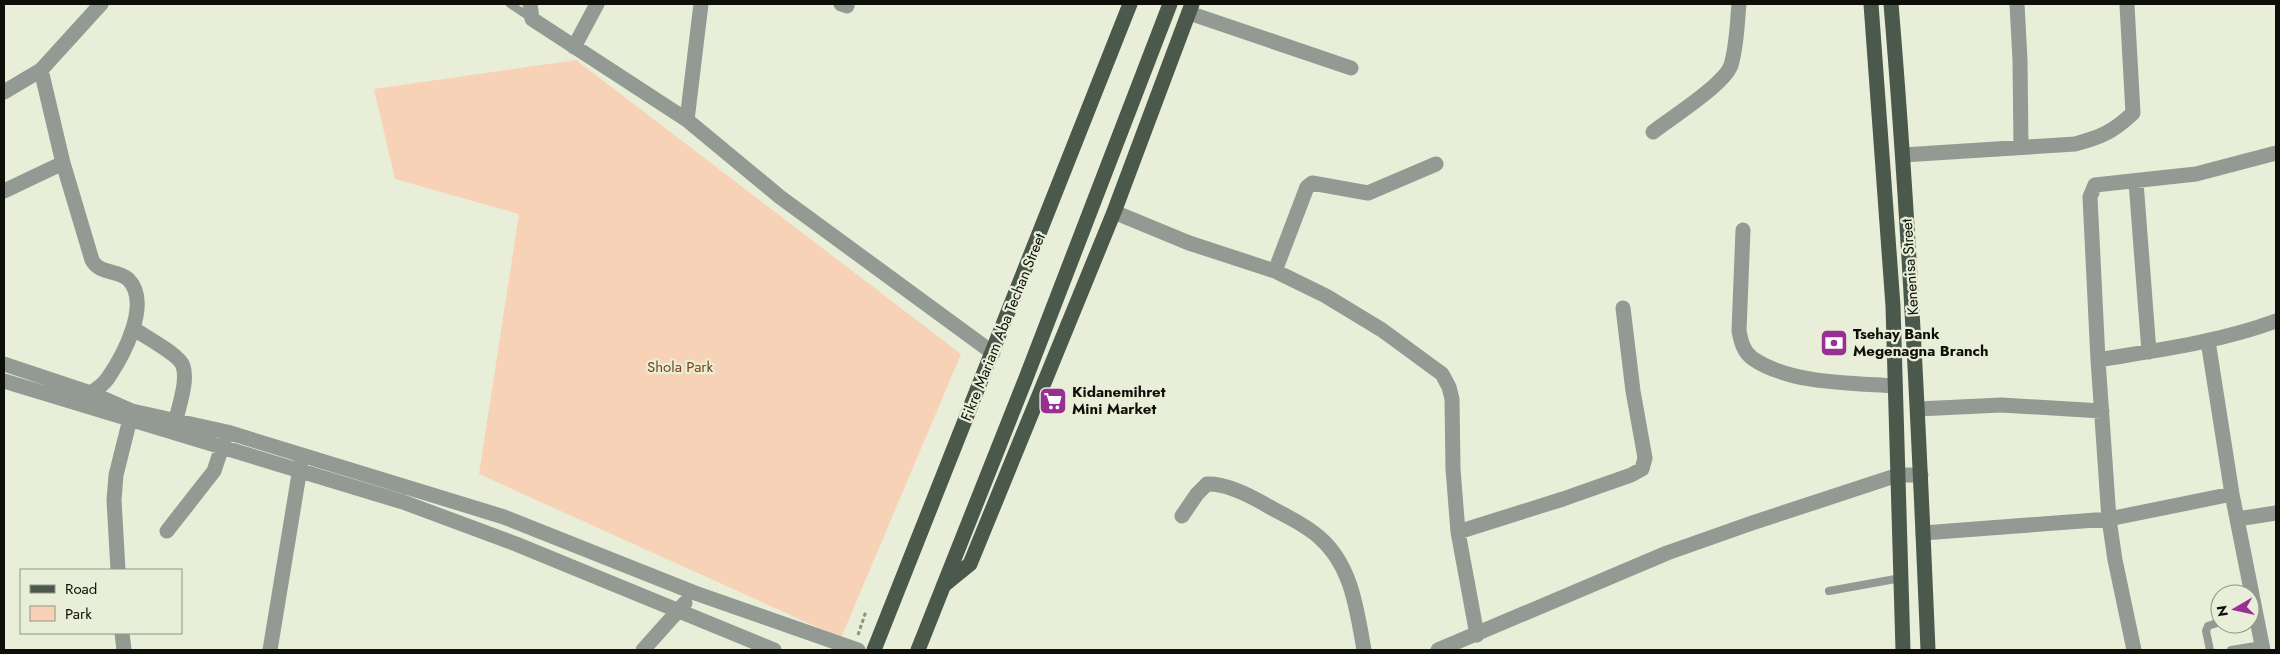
<svg xmlns="http://www.w3.org/2000/svg" width="2280" height="654" font-family="Jost,sans-serif">
  <style>
    .green { fill: #f7d2b6 }
    .lines { fill: none; stroke-linecap: round; stroke-linejoin: round }
    .path { stroke: #909384; stroke-width: 3; stroke-dasharray: 4 2.5; stroke-linecap: butt }
    .lane { stroke: #929a93; stroke-width: 8 }
    .street { stroke: #929a93; stroke-width: 15 }
    .primary { stroke: #4b584c; stroke-width: 15 }
    .labels { text-anchor: middle; stroke-width: 4.5; stroke-linejoin: round; paint-order: stroke }
    .street-label { font-size: 15px; fill: #0d0f08; stroke: #e9eed8 }
    .poi-label { font-size: 15px; font-weight: bold; fill: #0d0f08; stroke: #e9eed8; text-anchor: start }
    .park-label { font-size: 15px; fill: #7a4513; stroke: #e9eed8 }
  </style>
  <rect width="100%" height="100%" fill="#e9eed8"/>
  <path class="green" d="M 576,60 L 961,354 L 841,638 L 479,474 L 519,214 L 395,179 L 374,89 Z"/>
  <g class="lines">
    <path class="path" d="M 858,635 L 866,611"/>
    <path class="lane" d="M 510,4 L 531,18
      M 1829,591 L 1901,578
      M 2210,650 L 2206,631 L 2208,626 L 2220,622
      M 2231,650 L 2262,645"/>
    <path class="street" d="M 530,4 L 532,19 L 687,120 L 780,197 L 993,353
      M 841,4 L 847,6
      M 2017,4 L 2020,60 L 2021,147
      M 1189,13 L 1351,68
      M 574,47 L 597,4
      M 4,92 L 41,70
      M 687,120 L 701,4
      M 1653,132 C 1671,118 1725,84 1731,65 C 1737,45 1737,24 1739,4
      M 1903,155 L 2075,144 C 2101,137 2113,132 2133,113 L 2127,5
      M 2136,182 L 2149,352
      M 4,191 L 63,163
      M 1114,212 L 1189,243 L 1275,271 L 1326,296 L 1382,330 L 1442,374 L 1449,387 L 1452,399 L 1453,469 L 1458,532 L 1477,635
      M 1743,230 L 1739,331 C 1741,341 1743,351 1752,358 C 1789,384 1851,383 1895,386
      M 1275,271 L 1307,187 L 1312,183 L 1368,193 L 1436,164
      M 134,329 C 144,336 180,355 183,366 C 188,381 179,405 176,420
      M 2208,341 L 2232,494 L 2263,650
      M 2098,360 C 2158,350 2219,342 2276,321
      M 4,364 L 91,393 L 132,411 L 227,432 L 504,517 L 695,593 L 858,650
      M 4,381 L 403,502 L 516,544 L 774,650
      M 91,393 C 97,389 104,384 108,378 C 123,356 152,303 128,279 C 117,270 99,274 92,260 L 63,163 L 41,70 L 101,4
      M 1918,409 L 2001,405 L 2102,411
      M 1182,516 L 1197,494 L 1207,484 C 1226,483 1251,496 1268,506 C 1285,516 1305,524 1320,538 C 1352,566 1357,611 1364,650
      M 2237,519 L 2276,513
      M 167,531 L 214,471 L 225,438
      M 1458,532 L 1563,499 L 1631,475 L 1642,469 L 1645,458 L 1633,391 L 1623,308
      M 1923,533 L 2109,519 L 2232,494
      M 118,570 L 114,500 L 116,475 L 132,411
      M 122,633 L 124,650
      M 270,650 L 301,462
      M 643,650 L 685,603
      M 1438,650 L 1667,553 L 1752,523 L 1898,475 L 1921,475
      M 2134,650 L 2115,560 L 2109,519 L 2098,360 L 2090,197 L 2095,185 L 2196,174 L 2276,153"/>
    <path class="primary" d="M 1871,4 L 1893,306 L 1903,650
      M 1891,4 C 1909,219 1919,434 1928,650
      M 943,586 L 970,564 L 1114,212 L 1192,4
      M 874,650 L 1130,4
      M 918,650 L 1026,378 L 1170,4"/>
  </g>
  <defs>
    <g id="bank-square" transform="scale(1.4375)"><rect x="-9" y="-9" width="18" height="18" rx="4" fill="#983093" stroke="#e9eed8"/><path d="M-6-4H6V4H-6ZM0-2.3a2.3 2.3 0 1 0 0 4.6a2.3 2.3 0 1 0 0-4.6Z" fill="#fff"/></g>
    <g id="supermarket-square" transform="scale(1.4375)"><rect x="-9" y="-9" width="18" height="18" rx="4" fill="#983093" stroke="#e9eed8"/><path d="M-6-5.5h2.5l.6 2H6L4.5 2H-2.5L-4.4-4H-6ZM-1.5 3.2a1.3 1.3 0 1 0 .1 0ZM3 3.2a1.3 1.3 0 1 0 .1 0Z" fill="#fff"/></g>
  </defs>
  <g fill-rule="evenodd">
    <use href="#bank-square" x="1834" y="343"/>
    <use href="#supermarket-square" x="1053" y="401"/>
  </g>
  <g class="labels">
    <g class="street-label">
      <text transform="translate(1910 267) rotate(-94)" y="5">Kenenisa Street</text>
      <text transform="translate(1003 327) rotate(-68)" y="5">Fikre Mariam Aba Techan Street</text>
    </g>
    <g class="poi-label">
      <text x="1853" y="339">Tsehay Bank<tspan x="1853" dy="17">Megenagna Branch</tspan></text>
      <text x="1072" y="397">Kidanemihret<tspan x="1072" dy="17">Mini Market</tspan></text>
    </g>
    <g class="park-label">
      <text x="680" y="372">Shola Park</text>
    </g>
  </g>
  <rect width="2280" height="654" fill="none" stroke="#0d0f08" stroke-width="10"/>
  <rect x="20" y="569" width="162" height="65" fill="#e9eed8" stroke="#919585"/>
  <rect x="30" y="585" width="25" height="8" fill="#4b584c" stroke="#919585"/>
  <text x="65" y="594" font-size="15" fill="#0d0f08">Road</text>
  <rect x="30" y="606" width="25" height="15" fill="#f7d2b6" stroke="#919585"/>
  <text x="65" y="619" font-size="15" fill="#0d0f08">Park</text>
  <g transform="translate(2235 609) rotate(261)"><circle r="24" fill="#e9eed8" stroke="#919585"/>
  <path d="M0-4L9 19L0 12L-9 19Z" fill="#983093"/>
  <text y="-8" font-size="14" font-weight="bold" text-anchor="middle" fill="#0d0f08">N</text>
  </g>
</svg>
